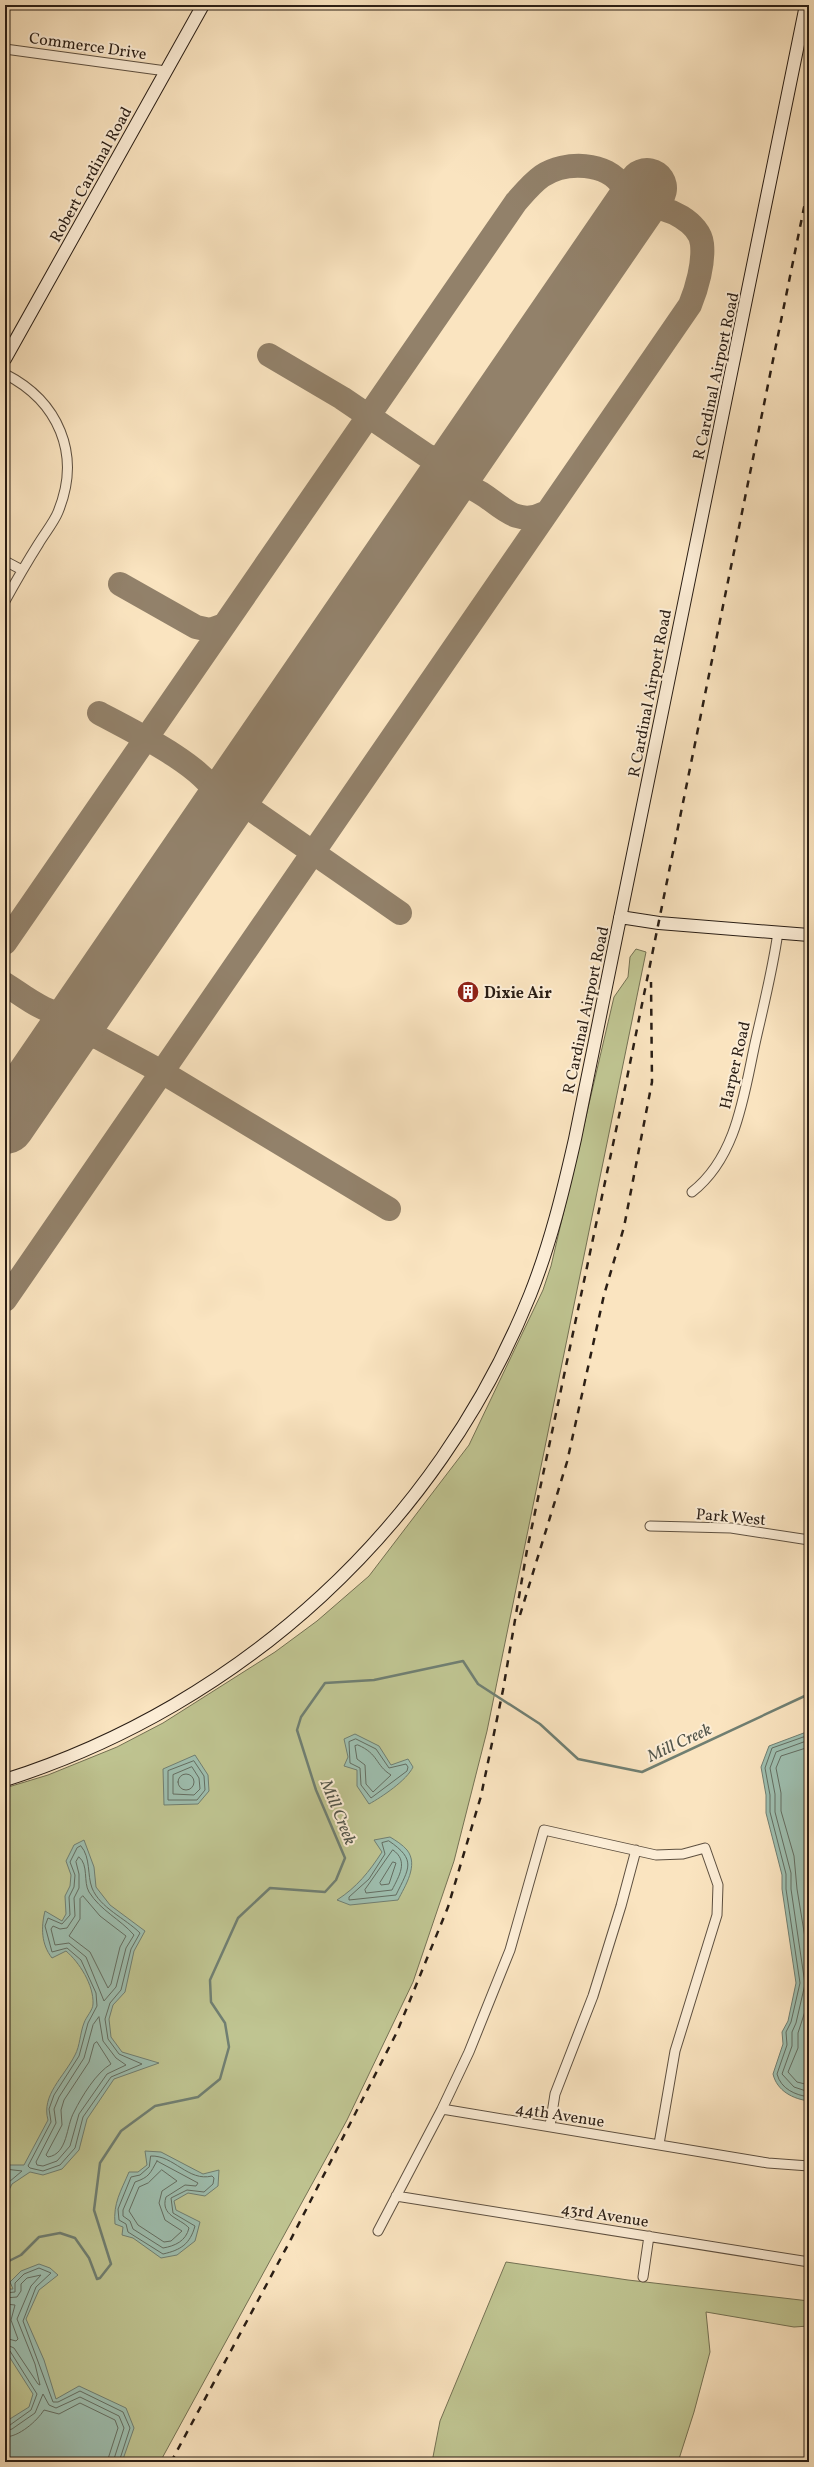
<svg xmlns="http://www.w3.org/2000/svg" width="814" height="2467" font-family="Vollkorn,serif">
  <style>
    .green { fill: #bfc491; stroke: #747153 }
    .water { fill: #9ebfb0; stroke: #707f72 }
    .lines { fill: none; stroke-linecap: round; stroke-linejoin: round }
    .shore { stroke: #646e62; stroke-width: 1 }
    .stream { stroke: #707f72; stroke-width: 2.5 }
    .taxiway { stroke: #92816a; stroke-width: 24 }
    .runway { stroke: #92816a; stroke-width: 60 }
    .street-casing { stroke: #5e5040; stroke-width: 11 }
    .secondary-casing { stroke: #2a1e15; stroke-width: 14 }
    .street { stroke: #fcedd6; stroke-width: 9 }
    .secondary { stroke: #fcedd6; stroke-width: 12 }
    .rail { stroke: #2a1e15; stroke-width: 2.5; stroke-dasharray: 7 7; stroke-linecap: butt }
    .labels { text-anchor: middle; stroke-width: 4; stroke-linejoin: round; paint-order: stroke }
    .street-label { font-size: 16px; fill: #2a1e15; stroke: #fcedd6 }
    .poi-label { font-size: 16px; font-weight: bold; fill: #2a1e15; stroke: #fcedd6; text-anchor: start }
    .water-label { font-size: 17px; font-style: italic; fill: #53564b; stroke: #fcedd6 }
  </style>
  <rect width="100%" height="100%" fill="#fae4c0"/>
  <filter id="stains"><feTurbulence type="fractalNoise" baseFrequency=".005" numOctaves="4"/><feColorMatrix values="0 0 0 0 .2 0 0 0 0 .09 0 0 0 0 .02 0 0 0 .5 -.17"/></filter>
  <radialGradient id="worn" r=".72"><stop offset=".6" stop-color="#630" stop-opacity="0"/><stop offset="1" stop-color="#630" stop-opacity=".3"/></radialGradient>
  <path class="green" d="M 636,949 L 646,952 L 487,1731 L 454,1861 L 413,1982 L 347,2120 L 160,2462 L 5,2462 L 5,1788 L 48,1775 L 117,1747 L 163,1723 L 275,1652 L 317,1621 L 369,1576 L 469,1445 L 543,1290 L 551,1266 L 614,997 L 628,977 L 630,957 Z
    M 506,2262 L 628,2280 L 809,2301 L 809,2326 L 794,2327 L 706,2312 L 710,2352 L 694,2412 L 678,2462 L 615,2462 L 612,2458 L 605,2462 L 432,2462 L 440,2421 Z"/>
  <path class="water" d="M 809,1731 L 809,2101 C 793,2099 777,2091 773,2074 L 783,2044 L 782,2032 L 788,2021 L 796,1983 L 782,1889 L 782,1875 L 766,1813 L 766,1795 L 761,1767 L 769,1746 Z
    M 355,1734 L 379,1746 L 391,1765 L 408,1759 L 413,1767 C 407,1780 382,1797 369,1804 L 357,1786 L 357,1770 L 344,1766 L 348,1757 L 344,1739 Z
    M 195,1755 L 208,1775 L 209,1791 L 198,1804 L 164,1805 L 163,1769 Z
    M 390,1837 C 395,1840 403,1845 407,1850 C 419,1865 405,1886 398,1900 L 350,1905 L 337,1900 C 357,1887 369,1872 382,1852 L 374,1840 Z
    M 84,1840 L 94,1867 L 96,1887 L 110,1905 L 145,1931 L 134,1951 L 125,1992 L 113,2005 L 109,2019 L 111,2037 L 122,2052 L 159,2063 L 114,2079 L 87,2119 L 79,2150 L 62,2169 L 43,2175 L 30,2172 L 12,2184 L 5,2198 L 5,2165 L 24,2165 L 48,2120 C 41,2095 64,2077 75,2055 C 80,2046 80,2033 84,2023 C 86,2017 93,2010 93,2004 C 94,1985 79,1962 66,1951 L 52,1958 C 41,1944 41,1927 45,1911 L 62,1921 L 66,1914 L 65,1896 L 70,1886 L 71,1875 L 66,1861 L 74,1845 Z
    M 145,2151 L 161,2152 L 203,2174 L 219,2170 L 218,2186 L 205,2196 L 188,2193 L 174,2201 L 176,2210 L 200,2222 L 195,2241 L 177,2255 L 161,2258 L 133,2238 L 122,2235 L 123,2227 L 115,2224 C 113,2203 121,2191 129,2172 L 138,2172 L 147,2165 Z
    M 39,2264 L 50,2268 L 58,2275 L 39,2290 L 26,2319 L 44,2360 L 56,2399 L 79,2386 L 126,2408 L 134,2428 L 122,2462 L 5,2462 L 5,2422 L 29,2407 L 33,2394 L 5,2350 L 5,2289 L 13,2289 L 10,2282 L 21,2271 Z"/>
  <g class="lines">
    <path class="shore" d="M 809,1735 L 772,1748 L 765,1768 L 770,1795 L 770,1812 L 786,1874 L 786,1889 L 800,1983 L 791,2022 L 786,2032 L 787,2045 L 777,2074 C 781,2089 795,2095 809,2097
      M 356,1739 L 376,1749 L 389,1768 L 406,1764 L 408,1767 L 407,1771 L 371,1798 L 361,1785 L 360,1768 L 350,1763 L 349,1742 Z
      M 809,1740 L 776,1752 L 770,1768 L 775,1794 L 775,1812 L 791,1873 L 791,1889 L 805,1984 L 796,2023 L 792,2032 L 792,2046 L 782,2074 L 794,2087 L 809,2092
      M 358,1745 C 379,1754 375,1765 391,1775 L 373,1792 L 366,1784 L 365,1765 L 357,1759 L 355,1746 Z
      M 809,1747 L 781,1756 L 776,1768 L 781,1793 L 781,1811 L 794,1856 L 797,1889 L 809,1962
      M 194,1761 L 204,1776 L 205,1790 L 197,1800 L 168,1800 L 168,1771 Z
      M 192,1767 L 199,1778 L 200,1789 L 194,1795 L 173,1794 L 173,1775 Z
      M178 1782a8 8 0 1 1 16 0a8 8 0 1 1-16 0Z
      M 389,1841 C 417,1860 409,1868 396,1895 L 349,1900 L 349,1897 L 369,1879 L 385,1854 L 382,1843 Z
      M 81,1846 C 91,1858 87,1875 92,1888 C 100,1908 125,1918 140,1933 L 131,1949 L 121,1990 L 110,2003 L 105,2019 L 108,2039 L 119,2054 L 142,2064 L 111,2077 L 83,2117 L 75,2148 L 60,2165 L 43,2171 L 30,2168 L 28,2166 L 51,2122 L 49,2109 L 54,2095 L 79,2056 L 88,2023 L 97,2006 L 96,1993 L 81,1960 L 67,1948 L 52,1952 L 45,1926 L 48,1918 L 62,1924 L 70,1915 L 69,1897 L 74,1887 L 75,1875 L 70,1862 L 77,1848 Z
      M 393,1850 C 409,1861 399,1876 392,1890 L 366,1893 L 365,1890 Z
      M 79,1857 C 89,1865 83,1882 89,1892 C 101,1911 120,1919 134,1935 L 126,1948 L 116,1987 L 104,2001 L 86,1957 L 69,1943 L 55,1945 L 51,1929 L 53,1926 L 60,1929 L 67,1928 L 75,1916 L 74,1898 L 79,1888 L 79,1874 L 76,1862 Z
      M 393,1862 L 396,1863 L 389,1884 L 381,1885 L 380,1883 Z
      M 83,1896 L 100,1916 L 126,1936 L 120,1947 L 111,1984 L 108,1988 L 90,1952 L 69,1936 L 80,1919 L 80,1899 Z
      M 809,1999 L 798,2033 L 798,2048 L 788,2072 L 797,2082 L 809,2085
      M 99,2017 L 103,2041 L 116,2058 L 126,2065 L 107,2074 L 79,2114 L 70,2146 L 57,2161 L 43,2166 L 37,2165 L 36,2162 L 56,2123 L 54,2109 L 59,2097 L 84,2058 L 93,2025 Z
      M 97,2042 L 111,2064 C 96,2073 82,2096 74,2112 C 66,2126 68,2154 48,2157 L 46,2155 L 62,2125 L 61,2110 L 64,2100 L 89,2062 L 94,2044 Z
      M 151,2156 C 174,2155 188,2182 212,2176 L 214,2178 L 213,2184 L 204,2192 L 187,2190 L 171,2198 L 173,2213 L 195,2226 C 190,2244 181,2250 163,2254 L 128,2232 L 126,2224 L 119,2220 L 118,2209 L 131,2177 L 140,2175 L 149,2167 Z
      M 157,2161 L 198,2183 L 196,2186 L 185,2185 L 166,2197 C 160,2216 180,2218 189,2228 C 186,2241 175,2246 163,2248 L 133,2229 L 130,2221 L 123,2216 L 123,2210 L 135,2182 C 150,2177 150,2173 157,2161 Z
      M 5,2169 L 22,2171 L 9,2182 L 5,2192
      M 162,2170 L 177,2181 L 162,2191 L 159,2203 L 165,2220 L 182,2231 L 171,2241 L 164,2242 L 138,2225 L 129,2211 L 139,2187 L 148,2183 Z
      M 5,2293 L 15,2292 L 15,2283 L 24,2274 L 39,2268 L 51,2273 L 36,2287 L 23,2321 L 53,2402 L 58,2402 L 80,2391 L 123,2412 L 130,2428 L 119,2462
      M 5,2298 L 17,2297 L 21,2291 L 21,2284 L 27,2278 L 41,2275 L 31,2286 L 17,2319 L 35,2364 L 40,2385 L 38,2384 L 14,2348 L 5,2344
      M 5,2304 L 15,2305 L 11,2320 L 18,2339 L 16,2341 L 5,2338
      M 5,2349 L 10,2351 L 37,2394 L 31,2410 L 10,2425 L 5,2426
      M 5,2431 L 12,2429 L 35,2413 L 43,2394 L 49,2405 L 56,2408 L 80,2397 L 119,2416 L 124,2428 L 113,2462
      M 5,2437 C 19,2437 37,2421 44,2410 L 59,2414 L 80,2403 L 115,2420 L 118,2428 L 107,2462"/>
    <path class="stream" d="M 5,2263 L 21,2255 L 39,2237 L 60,2233 L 75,2238 L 89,2258 L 97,2279 L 100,2278 L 111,2264 L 94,2210 L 100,2163 L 121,2131 L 155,2106 L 198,2097 L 220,2079 L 229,2047 L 225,2023 L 211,2002 L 210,1980 L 238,1918 L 270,1888 L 325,1892 L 336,1880 L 345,1858 L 316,1790 L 297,1730 L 301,1717 L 325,1683 L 374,1680 L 463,1661 L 478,1684 L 540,1724 L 578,1759 L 642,1772 L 809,1694"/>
    <path class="taxiway" d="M 269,355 L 342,398 L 426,455 C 442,463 453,461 467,450
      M 436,495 C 484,461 499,537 545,513
      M 120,584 L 196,627 L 210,630 L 224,625
      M 99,713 C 130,730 204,765 218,797 L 214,820
      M 245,775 L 247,802 L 252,810 L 400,913
      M 5,943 L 516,202 C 524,193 532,183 542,176 C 565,161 607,161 623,187 C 628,196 627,206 628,216 C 634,213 640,208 648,208 C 667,205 700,223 702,244 C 704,263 697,288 690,305 L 5,1300
      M 5,984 C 23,995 50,1019 72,1012 C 80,1010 86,1003 92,998
      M 58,1047 C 72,1035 82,1032 99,1038 L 162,1072 L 389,1209"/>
    <path class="runway" d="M 5,1124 L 647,188"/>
    <g class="street-casing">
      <path id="street" d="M 5,49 L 166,71
        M 5,374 C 58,401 82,454 58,512 C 54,522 45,533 39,543 C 27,562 16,581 5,601
        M 5,561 L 22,570
        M 692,1192 C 738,1156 744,1092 756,1039 C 764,1004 773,968 778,932
        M 650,1526 L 731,1528 L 809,1540
        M 442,2109 L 469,2052 L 510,1950 L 544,1830 L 656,1855 L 683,1854 L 705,1848 L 718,1885 L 717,1915 L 675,2051 L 659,2144
        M 550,2126 L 555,2094 L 593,1996 L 621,1906 L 636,1850
        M 396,2196 L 809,2262
        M 378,2231 L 442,2109 L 768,2163 L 809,2166
        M 643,2277 L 649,2236"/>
    </g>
    <g class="secondary-casing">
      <path id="secondary" d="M 5,359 L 203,5
        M 620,917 L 659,923 L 809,935
        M 5,1780 C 242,1705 437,1526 530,1295 C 550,1245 563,1192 575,1139 L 806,5"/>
    </g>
    <use href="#street" class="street"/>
    <use href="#secondary" class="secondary"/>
    <path class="rail" d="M 520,1615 L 567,1462 L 604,1295 L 624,1227 L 652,1082 L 651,982
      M 171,2462 L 290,2241 L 397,2032 L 448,1907 L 481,1796 L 503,1690 L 527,1550 L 626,1083 L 809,183"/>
  </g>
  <defs>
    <g id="building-disc" transform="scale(1.15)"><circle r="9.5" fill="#8f2418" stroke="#fcedd6"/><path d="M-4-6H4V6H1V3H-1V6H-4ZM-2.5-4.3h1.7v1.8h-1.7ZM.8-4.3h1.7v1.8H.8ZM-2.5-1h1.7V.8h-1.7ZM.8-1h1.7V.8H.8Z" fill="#fff"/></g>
  </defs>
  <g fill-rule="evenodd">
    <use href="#building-disc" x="468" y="992"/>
  </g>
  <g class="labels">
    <g class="street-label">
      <text transform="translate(88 45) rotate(8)" y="6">Commerce Drive</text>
      <text transform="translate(90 174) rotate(-61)" y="6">Robert Cardinal Road</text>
      <text transform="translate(715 376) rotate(-78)" y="6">R Cardinal Airport Road</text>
      <text transform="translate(649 693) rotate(-79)" y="6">R Cardinal Airport Road</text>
      <text transform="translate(585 1010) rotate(-78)" y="6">R Cardinal Airport Road</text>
      <text transform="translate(734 1065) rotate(-77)" y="6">Harper Road</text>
      <text transform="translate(731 1516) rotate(5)" y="6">Park West</text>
      <text transform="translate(560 2114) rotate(9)" y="6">44th Avenue</text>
      <text transform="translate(605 2214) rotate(9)" y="6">43rd Avenue</text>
    </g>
    <g class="poi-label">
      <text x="484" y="998">Dixie Air</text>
    </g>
    <g class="water-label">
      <text transform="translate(679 1742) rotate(-25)" y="6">Mill Creek</text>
      <text transform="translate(339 1812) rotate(68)" y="6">Mill Creek</text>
    </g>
  </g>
  <rect width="814" height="2467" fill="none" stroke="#fae4c0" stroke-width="20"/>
  <rect x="6" y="6" width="802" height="2455" fill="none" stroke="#2a1e15" stroke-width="2"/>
  <rect x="10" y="10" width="794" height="2447" fill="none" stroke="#2a1e15"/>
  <rect width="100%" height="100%" filter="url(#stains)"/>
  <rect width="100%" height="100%" fill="url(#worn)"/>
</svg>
